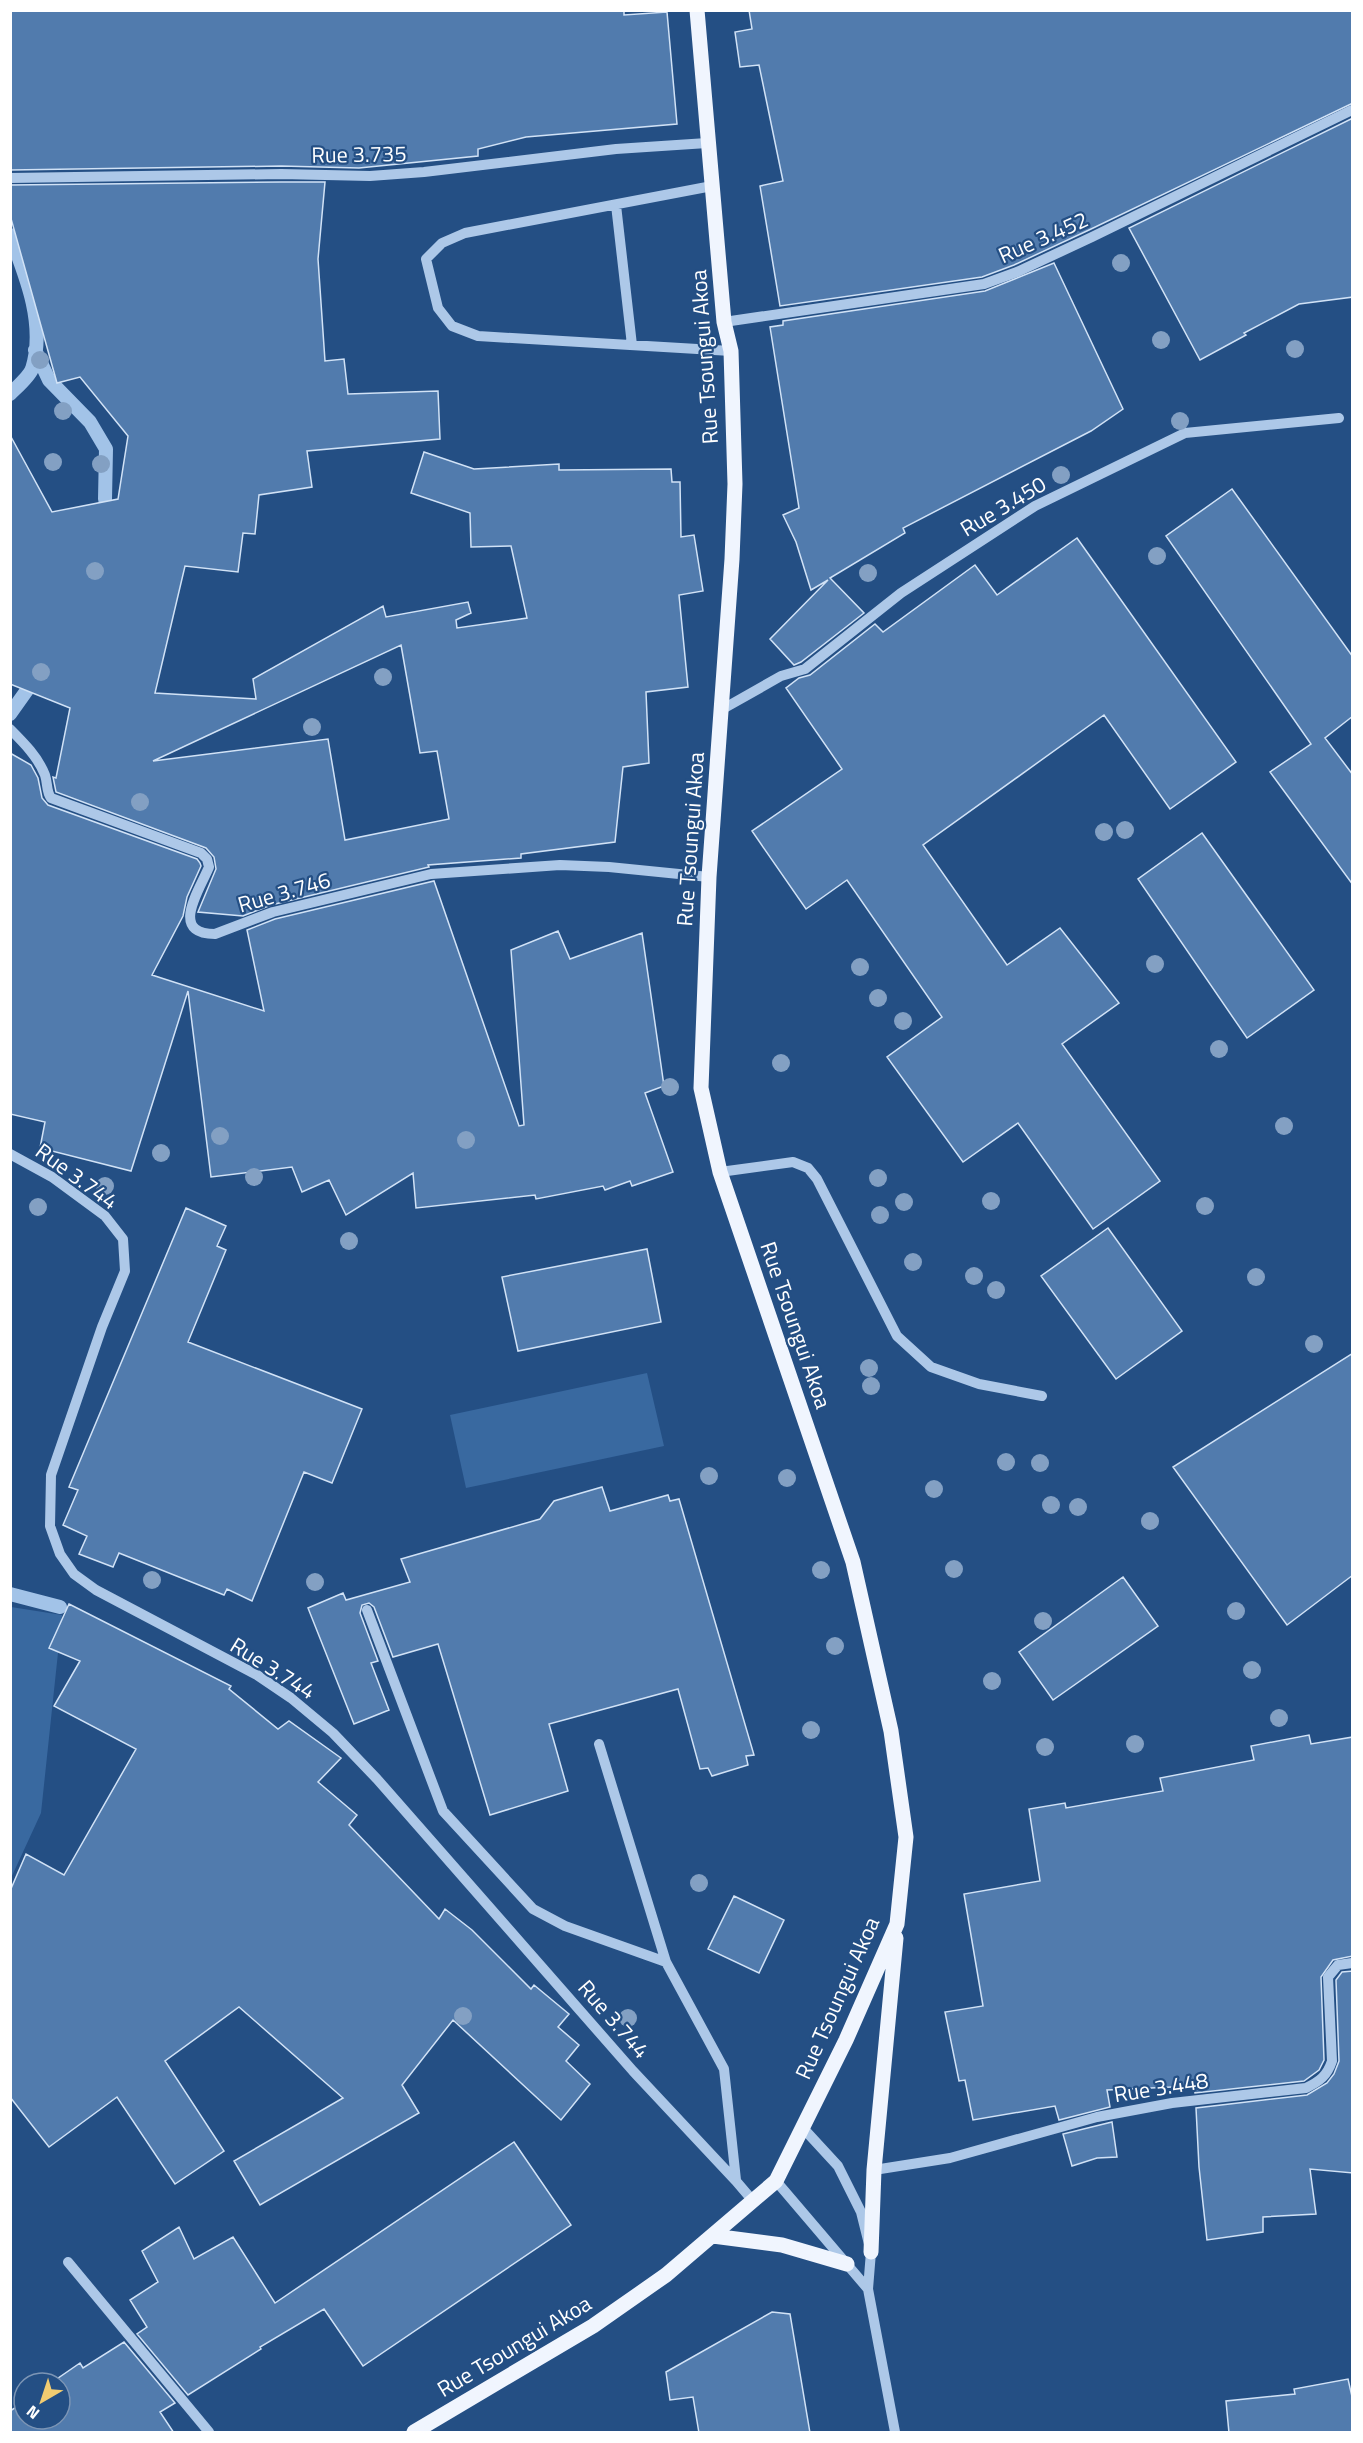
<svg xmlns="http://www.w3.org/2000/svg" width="1363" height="2443" font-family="'Titillium Web',sans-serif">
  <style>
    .green { fill: #3969a0 }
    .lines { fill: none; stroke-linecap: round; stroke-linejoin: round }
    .stream { stroke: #a2c3e8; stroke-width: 14 }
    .building { fill: #517bad; stroke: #d1e2f6; stroke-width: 1.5; fill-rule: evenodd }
    .minor { stroke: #adc8e8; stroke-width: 10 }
    .major { stroke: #f0f5fe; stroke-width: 15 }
    .tree { fill: #83a0c3 }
    .labels { text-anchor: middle; stroke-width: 4.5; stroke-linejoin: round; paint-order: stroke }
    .street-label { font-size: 22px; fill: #fff; stroke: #244f84 }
  </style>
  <rect width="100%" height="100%" fill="#244f84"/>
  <path class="green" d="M 647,1373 L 664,1446 L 466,1488 L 450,1415 Z
    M 11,1607 L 62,1615 L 41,1813 L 11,1878 Z"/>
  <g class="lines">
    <path class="stream" d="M 10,235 C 26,276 46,325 32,369 C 29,377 17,387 10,394
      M 35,350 L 49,380 L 90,422 L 106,449 L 105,499
      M 10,714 L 37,676
      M 10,1594 L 60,1607"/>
  </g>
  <path class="building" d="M 10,10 L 624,10 L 624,15 L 667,12 L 677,124 L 526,137 L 478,149 L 478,156 L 359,168 L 281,166 L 10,170 Z
    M 749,10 L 1353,10 L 1353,103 L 1089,230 L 1014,265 L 982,277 L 780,306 L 760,186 L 783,181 L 759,65 L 740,67 L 735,32 L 752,29 Z
    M 1353,118 L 1353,297 L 1299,304 L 1244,333 L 1246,335 L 1200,360 L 1129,228 Z
    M 281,182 L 325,182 L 318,259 L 325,361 L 344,359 L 348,394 L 438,391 L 440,439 L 307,451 L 312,487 L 259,495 L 255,534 L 243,533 L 238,572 L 185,566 L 155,693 L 256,699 L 253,679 L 383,606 L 386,617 L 468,602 L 471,613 L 456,620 L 457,628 L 527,618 L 511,546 L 471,547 L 470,513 L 411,493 L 424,452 L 474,469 L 559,464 L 559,470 L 671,469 L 672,482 L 680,482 L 681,537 L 694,535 L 703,591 L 679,595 L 688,687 L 646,692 L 649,763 L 623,767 L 615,842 L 521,854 L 521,858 L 428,865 L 429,867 L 271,905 L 243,916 L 198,912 L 216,869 L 214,857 L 206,848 L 56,792 L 53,777 L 56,778 L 70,708 L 10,684 L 10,435 L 52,512 L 118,499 L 128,436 L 80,377 L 57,383 L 10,215 L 10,185 ZM 401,645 L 420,753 L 437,751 L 449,819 L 345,840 L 328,739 L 153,761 Z
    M 1054,263 L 1123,409 L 1091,431 L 903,528 L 905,533 L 830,578 L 864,613 L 801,662 L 794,665 L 770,639 L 828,580 L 811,590 L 796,542 L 783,515 L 799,508 L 770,327 L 783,325 L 783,321 L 985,291 Z
    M 1232,489 L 1353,657 L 1353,716 L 1325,738 L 1353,775 L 1353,885 L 1270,772 L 1311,744 L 1166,536 Z
    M 1077,538 L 1236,762 L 1170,809 L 1104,715 L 923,845 L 1007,965 L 1060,928 L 1119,1003 L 1062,1044 L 1160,1181 L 1093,1229 L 1018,1123 L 963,1162 L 887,1057 L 942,1017 L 847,880 L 806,909 L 752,831 L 842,769 L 786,688 L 799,678 L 810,675 L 875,624 L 883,632 L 975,565 L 997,595 Z
    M 10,753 L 31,765 L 38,778 L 42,798 L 48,805 L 197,859 L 200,863 L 201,866 L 187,897 L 183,916 L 152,975 L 264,1011 L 247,930 L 275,919 L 434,881 L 519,1126 L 524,1125 L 511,950 L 558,931 L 570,959 L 642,933 L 664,1086 L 645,1093 L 673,1172 L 632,1186 L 630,1181 L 605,1190 L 603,1186 L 536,1199 L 535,1195 L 416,1208 L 413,1173 L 346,1215 L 329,1180 L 302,1192 L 292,1167 L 211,1177 L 188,991 L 131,1171 L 40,1148 L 45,1122 L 10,1114 Z
    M 1202,833 L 1314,990 L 1247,1038 L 1138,879 Z
    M 186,1208 L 226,1226 L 217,1246 L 226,1250 L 188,1342 L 362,1409 L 332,1483 L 304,1472 L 252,1601 L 227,1589 L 224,1595 L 119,1553 L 113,1567 L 79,1554 L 87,1536 L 63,1525 L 78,1490 L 69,1487 Z
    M 1108,1228 L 1182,1331 L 1116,1379 L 1041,1276 Z
    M 647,1249 L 661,1322 L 518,1351 L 502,1277 Z
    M 1353,1353 L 1353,1575 L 1287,1625 L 1173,1467 Z
    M 602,1487 L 610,1511 L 668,1495 L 670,1501 L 679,1499 L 754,1755 L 746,1756 L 748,1765 L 712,1776 L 708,1768 L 700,1769 L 678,1689 L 549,1724 L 568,1791 L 490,1815 L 438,1644 L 393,1657 L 374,1607 L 369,1603 L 362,1605 L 360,1613 L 378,1661 L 371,1663 L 389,1710 L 354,1724 L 308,1608 L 343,1593 L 346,1600 L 410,1582 L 401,1559 L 540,1519 L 554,1501 Z
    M 1123,1577 L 1158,1626 L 1053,1700 L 1019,1652 Z
    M 69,1604 L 231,1686 L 229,1689 L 278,1729 L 289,1721 L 341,1758 L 318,1782 L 357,1815 L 349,1825 L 439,1919 L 445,1909 L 472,1930 L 531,1989 L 534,1985 L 569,2014 L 558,2027 L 579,2045 L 566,2061 L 590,2084 L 561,2120 L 453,2020 L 402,2085 L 419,2113 L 260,2205 L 234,2161 L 343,2098 L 239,2007 L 165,2061 L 224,2151 L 175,2184 L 117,2097 L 49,2147 L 10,2097 L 10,1891 L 26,1854 L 64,1875 L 136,1749 L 54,1706 L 80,1661 L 49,1648 Z
    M 1309,1735 L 1311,1744 L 1353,1737 L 1353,1956 L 1333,1960 L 1321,1977 L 1324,2060 L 1319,2070 L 1304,2081 L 1195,2093 L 1194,2086 L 1107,2090 L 1110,2107 L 1059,2120 L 1055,2106 L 973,2120 L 965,2080 L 959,2081 L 945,2012 L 983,2006 L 964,1894 L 1040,1881 L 1029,1809 L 1065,1803 L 1066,1808 L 1163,1791 L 1160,1778 L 1254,1760 L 1251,1746 Z
    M 734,1896 L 784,1920 L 759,1973 L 708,1949 Z
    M 1353,1971 L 1353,2173 L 1310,2169 L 1316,2214 L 1263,2217 L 1263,2232 L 1207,2240 L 1199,2167 L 1196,2108 L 1307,2095 L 1327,2083 L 1334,2074 L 1339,2061 L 1336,1980 L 1342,1972 Z
    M 1112,2122 L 1117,2157 L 1097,2158 L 1072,2166 L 1063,2134 Z
    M 514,2142 L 571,2225 L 363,2366 L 324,2309 L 260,2347 L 261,2349 L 188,2395 L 137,2334 L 147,2327 L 130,2300 L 158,2282 L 142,2251 L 179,2227 L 194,2259 L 233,2237 L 275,2303 Z
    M 772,2312 L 790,2314 L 810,2433 L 699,2433 L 693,2397 L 670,2400 L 666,2372 Z
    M 124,2342 L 175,2403 L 160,2412 L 174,2433 L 10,2433 L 10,2411 L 24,2402 L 24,2419 L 60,2419 L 60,2383 L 51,2383 L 80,2363 L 83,2368 Z
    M 1348,2379 L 1353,2401 L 1353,2433 L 1229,2433 L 1226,2401 L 1295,2394 L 1294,2389 Z"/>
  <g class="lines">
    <path class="minor" d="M 10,178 L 281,174 L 370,176 L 424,172 L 616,149 L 707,143
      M 712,186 L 465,233 L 442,243 L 426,259 L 438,308 L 452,326 L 478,336 L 731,351
      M 616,205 L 632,345
      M 724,322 L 984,284 L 1017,272 L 1092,237 L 1352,110
      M 721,710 L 781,676 L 805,669 L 901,593 L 1035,506 L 1185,433 L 1339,418
      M 10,729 C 24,743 38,757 45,775 C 48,784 46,791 51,798 L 201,853 L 207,859 L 209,867 C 199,891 169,934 215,934 L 273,912 L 431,874 L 560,865 L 609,867 L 709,877
      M 10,1154 L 52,1177 L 105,1216 L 123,1239 L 125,1271 L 102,1327 L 51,1475 L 50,1526 L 60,1554 L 74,1574 L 96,1590 L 257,1675 L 291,1698 L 333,1733 L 377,1779 L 633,2071 L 736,2181 L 753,2201
      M 720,1172 L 793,1162 L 808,1168 L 817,1179 L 897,1336 L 931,1367 L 979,1384 L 1042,1396
      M 367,1610 L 443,1811 L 533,1909 L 565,1926 L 666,1962
      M 599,1744 L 666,1962 L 724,2069 L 736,2180
      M 803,2128 L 838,2166 L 861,2212 L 871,2252 L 868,2289 L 895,2432
      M 874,2170 L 950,2158 L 1097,2117 L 1172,2103 L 1306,2088 C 1320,2081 1327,2076 1332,2061 L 1328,1977 L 1338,1965 L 1352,1963
      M 776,2181 L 868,2289
      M 68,2262 L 209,2432"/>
    <path class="major" d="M 713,2236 L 782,2245 L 847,2264
      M 871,2252 L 874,2170 L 896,1938
      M 414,2432 L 593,2326 L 666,2275 L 776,2181 L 846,2040 L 897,1924 L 906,1837 L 891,1731 L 853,1562 L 720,1172 L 701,1088 L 709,877 L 732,559 L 735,484 L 731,351 L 724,322 L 697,10"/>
  </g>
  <g class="tree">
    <circle cx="1121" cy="263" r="9"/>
    <circle cx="1161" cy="340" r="9"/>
    <circle cx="1295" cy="349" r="9"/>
    <circle cx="40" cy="360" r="9"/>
    <circle cx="63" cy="411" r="9"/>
    <circle cx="1180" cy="421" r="9"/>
    <circle cx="53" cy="462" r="9"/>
    <circle cx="101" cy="464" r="9"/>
    <circle cx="1061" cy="475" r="9"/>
    <circle cx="1157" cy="556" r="9"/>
    <circle cx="95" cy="571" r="9"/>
    <circle cx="868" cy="573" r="9"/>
    <circle cx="41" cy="672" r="9"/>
    <circle cx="383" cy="677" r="9"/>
    <circle cx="312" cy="727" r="9"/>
    <circle cx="140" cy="802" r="9"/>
    <circle cx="1125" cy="830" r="9"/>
    <circle cx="1104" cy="832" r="9"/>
    <circle cx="1155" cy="964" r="9"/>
    <circle cx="860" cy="967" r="9"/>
    <circle cx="878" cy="998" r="9"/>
    <circle cx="903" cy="1021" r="9"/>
    <circle cx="1219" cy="1049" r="9"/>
    <circle cx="781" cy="1063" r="9"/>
    <circle cx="670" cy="1087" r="9"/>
    <circle cx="1284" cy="1126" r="9"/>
    <circle cx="220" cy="1136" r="9"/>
    <circle cx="466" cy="1140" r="9"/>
    <circle cx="161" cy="1153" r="9"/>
    <circle cx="254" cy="1177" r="9"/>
    <circle cx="878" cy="1178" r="9"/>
    <circle cx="105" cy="1186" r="9"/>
    <circle cx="991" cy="1201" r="9"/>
    <circle cx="904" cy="1202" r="9"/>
    <circle cx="1205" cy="1206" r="9"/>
    <circle cx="38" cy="1207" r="9"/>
    <circle cx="880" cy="1215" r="9"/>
    <circle cx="349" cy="1241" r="9"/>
    <circle cx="913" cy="1262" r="9"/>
    <circle cx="974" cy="1276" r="9"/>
    <circle cx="1256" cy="1277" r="9"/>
    <circle cx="996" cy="1290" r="9"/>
    <circle cx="1314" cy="1344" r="9"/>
    <circle cx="869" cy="1368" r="9"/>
    <circle cx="871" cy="1386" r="9"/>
    <circle cx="1006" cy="1462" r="9"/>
    <circle cx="1040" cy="1463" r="9"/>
    <circle cx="709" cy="1476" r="9"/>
    <circle cx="787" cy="1478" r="9"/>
    <circle cx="934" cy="1489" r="9"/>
    <circle cx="1051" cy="1505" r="9"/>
    <circle cx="1078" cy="1507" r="9"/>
    <circle cx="1150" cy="1521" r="9"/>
    <circle cx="954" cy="1569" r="9"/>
    <circle cx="821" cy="1570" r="9"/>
    <circle cx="152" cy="1580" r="9"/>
    <circle cx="315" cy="1582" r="9"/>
    <circle cx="1236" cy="1611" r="9"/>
    <circle cx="1043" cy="1621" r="9"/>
    <circle cx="835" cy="1646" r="9"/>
    <circle cx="1252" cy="1670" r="9"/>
    <circle cx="992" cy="1681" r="9"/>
    <circle cx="1279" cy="1718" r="9"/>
    <circle cx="811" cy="1730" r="9"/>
    <circle cx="1135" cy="1744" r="9"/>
    <circle cx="1045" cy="1747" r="9"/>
    <circle cx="699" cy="1883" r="9"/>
    <circle cx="463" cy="2016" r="9"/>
    <circle cx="628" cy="2018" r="9"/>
  </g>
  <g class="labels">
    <g class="street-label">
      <text transform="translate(359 154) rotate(-1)" y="8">Rue 3.735</text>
      <text transform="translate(1043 237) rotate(-24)" y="8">Rue 3.452</text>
      <text transform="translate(704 357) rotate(-94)" y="8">Rue Tsoungui Akoa</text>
      <text transform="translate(1003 506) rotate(-31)" y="8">Rue 3.450</text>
      <text transform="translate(690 839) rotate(-86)" y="8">Rue Tsoungui Akoa</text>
      <text transform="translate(284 892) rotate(-16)" y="8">Rue 3.746</text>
      <text transform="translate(77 1176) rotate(36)" y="8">Rue 3.744</text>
      <text transform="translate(796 1325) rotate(71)" y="8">Rue Tsoungui Akoa</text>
      <text transform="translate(273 1668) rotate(32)" y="8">Rue 3.744</text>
      <text transform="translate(837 1998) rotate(-66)" y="8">Rue Tsoungui Akoa</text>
      <text transform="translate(614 2019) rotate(49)" y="8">Rue 3.744</text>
      <text transform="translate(1161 2087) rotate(-9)" y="8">Rue 3.448</text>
      <text transform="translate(514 2346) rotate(-31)" y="8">Rue Tsoungui Akoa</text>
    </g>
  </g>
  <rect width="1363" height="2443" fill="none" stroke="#ffffff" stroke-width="24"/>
  <g transform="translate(42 2401) rotate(219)"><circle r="28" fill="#244f84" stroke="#7c95b5" stroke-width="1.5"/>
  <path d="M0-4.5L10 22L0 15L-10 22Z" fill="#f2cc71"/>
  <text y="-9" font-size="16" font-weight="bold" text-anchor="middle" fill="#ffffff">N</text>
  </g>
</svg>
